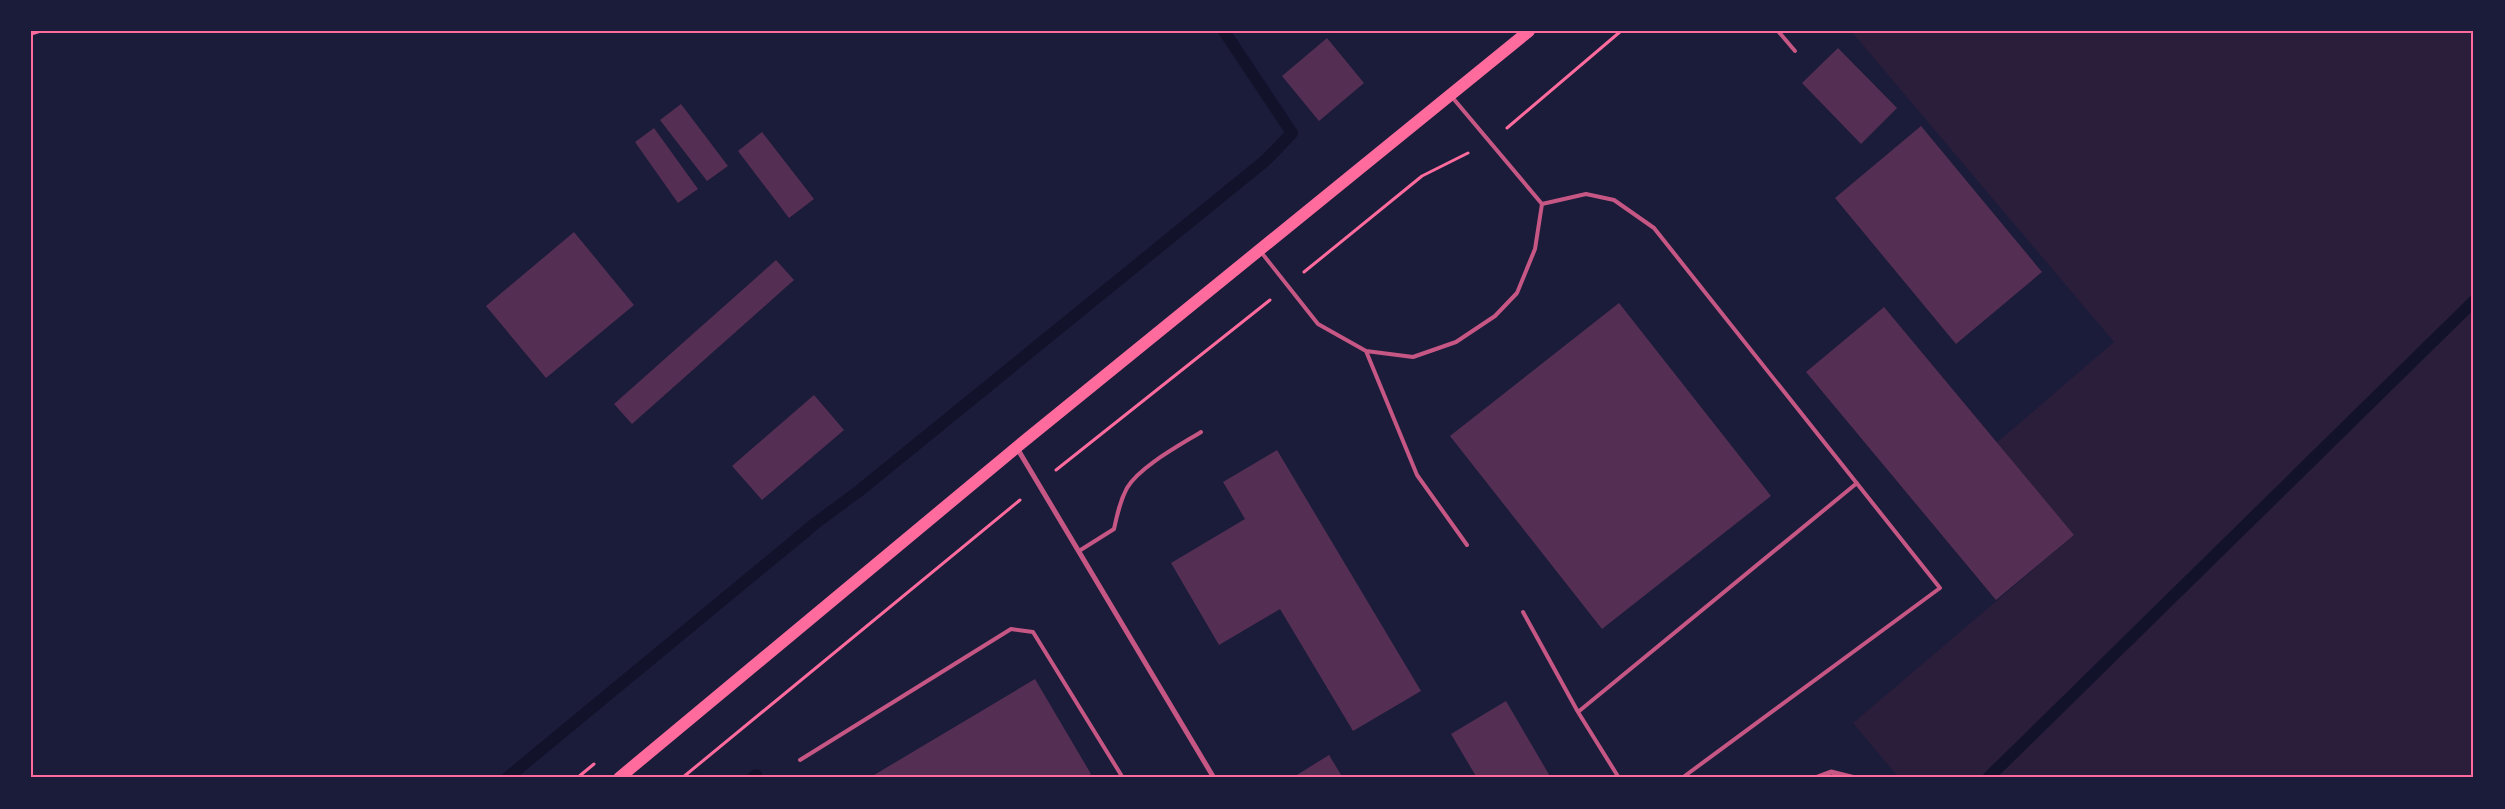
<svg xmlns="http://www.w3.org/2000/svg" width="2505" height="809" font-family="Signika,sans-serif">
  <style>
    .green { fill: #2a1e3b }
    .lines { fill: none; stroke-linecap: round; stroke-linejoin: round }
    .stream { stroke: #12122b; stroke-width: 12 }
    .building { fill: #542f53 }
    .path { stroke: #ff6b9d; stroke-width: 3 }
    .service { stroke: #c65784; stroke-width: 4 }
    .minor { stroke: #c65784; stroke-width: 5 }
    .primary { stroke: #ff6b9d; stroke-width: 12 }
    .neatline { fill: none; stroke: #ff6b9d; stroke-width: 2 }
  </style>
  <rect width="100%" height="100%" fill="#1b1b3a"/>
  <path class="green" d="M 1851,31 L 2474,31 L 2474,778 L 1899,778 L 1853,723 L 2074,535 L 1994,445 L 2114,342 Z"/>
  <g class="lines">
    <path class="stream" d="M 507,778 L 817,522 L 859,491 L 1266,160 L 1292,133 L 1224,31
      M 753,778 L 756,775
      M 1988,778 L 2474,301"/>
  </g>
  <path class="building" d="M 1327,38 L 1364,83 L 1319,121 L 1282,76 Z
    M 1838,48 L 1897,108 L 1861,144 L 1802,83 Z
    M 681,104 L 728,166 L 707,181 L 660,120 Z
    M 1921,126 L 2042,272 L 1956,344 L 1835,198 Z
    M 654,128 L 698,189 L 678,203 L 635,142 Z
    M 762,132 L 814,199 L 789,218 L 738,151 Z
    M 574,232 L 634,305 L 546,378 L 486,306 Z
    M 776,260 L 794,280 L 632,424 L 614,404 Z
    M 1619,303 L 1771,496 L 1602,629 L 1450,436 Z
    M 1884,307 L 2074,535 L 1996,600 L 1806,372 Z
    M 814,395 L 844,430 L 762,500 L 732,466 Z
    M 1277,450 L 1421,691 L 1353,731 L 1280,609 L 1219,645 L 1171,563 L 1245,519 L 1223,482 Z
    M 1035,679 L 1091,774 L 1085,778 L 869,778 Z
    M 1506,701 L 1551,778 L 1477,778 L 1451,734 Z
    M 1329,755 L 1343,778 L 1292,778 Z"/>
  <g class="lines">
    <path class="path" d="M 31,34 L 41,31
      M 1507,128 L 1621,31
      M 1304,272 L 1422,176 L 1468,153
      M 1056,470 L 1270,300
      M 577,778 L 594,764
      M 682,778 L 1020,500"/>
    <path class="service" d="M 1778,31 L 1795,51
      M 1452,97 L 1542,204 L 1586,194 L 1614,200 L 1654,228 L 1940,588 L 1682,778
      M 1261,252 L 1318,324 L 1366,351 L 1413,357 L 1456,342 L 1495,316 L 1517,293 L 1535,249 L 1542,204
      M 1366,351 L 1417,475 L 1467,545
      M 1079,551 L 1114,529 C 1117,515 1120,501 1127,488 C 1139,467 1180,445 1201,432
      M 1523,612 L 1578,712
      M 800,760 L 1011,629 L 1033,632 L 1123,778
      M 1619,778 L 1578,712 L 1857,483"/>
    <path class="minor" d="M 1017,448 L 1214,778
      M 1815,778 L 1831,772 L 1855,778"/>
    <path class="primary" d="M 619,778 L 1017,447 L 1529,31"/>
  </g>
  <rect width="2505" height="809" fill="none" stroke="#1b1b3a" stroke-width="65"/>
  <rect x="32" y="32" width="2440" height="744" class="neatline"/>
</svg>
